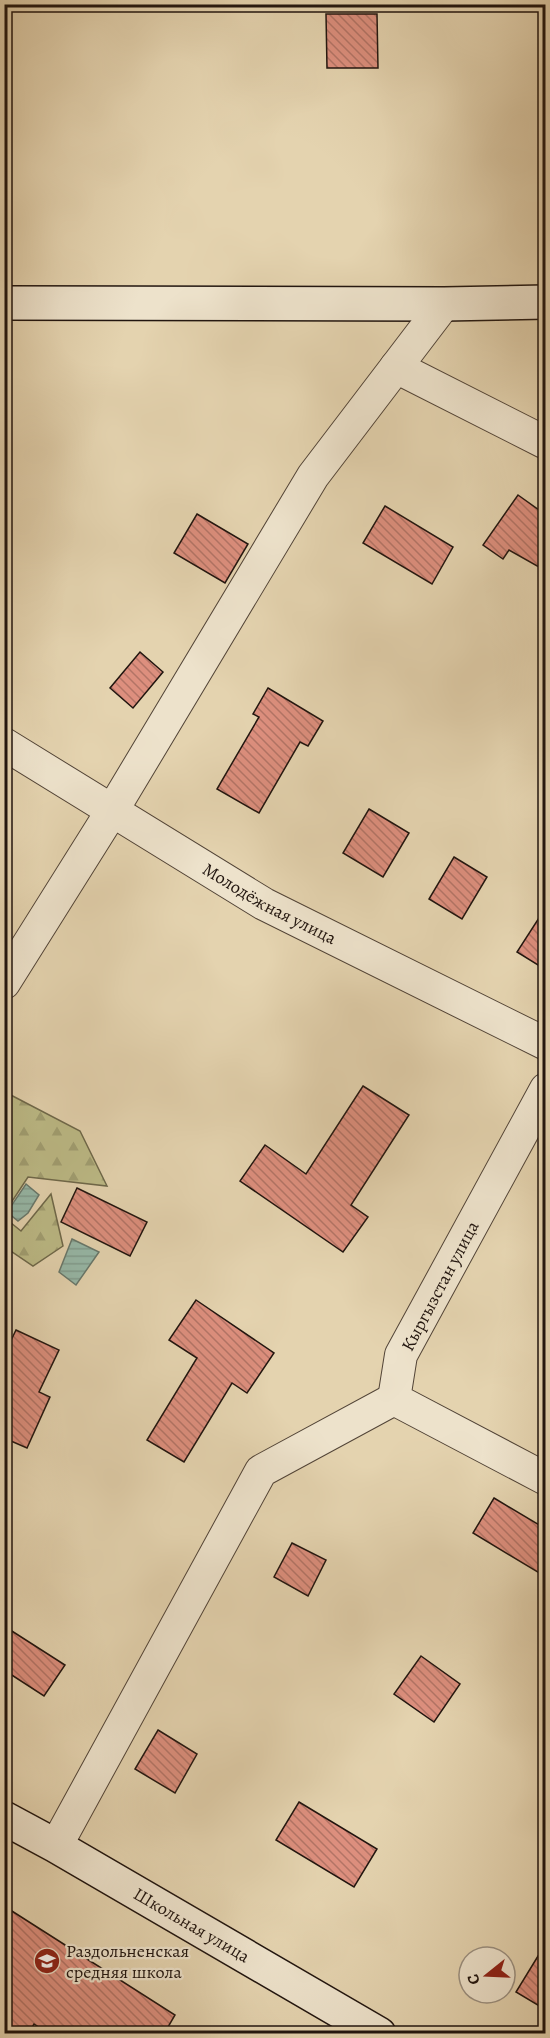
<svg xmlns="http://www.w3.org/2000/svg" width="550" height="2038" font-family="Alegreya,serif">
  <style>
    .forest { fill: url(#forest-firs); stroke: #6e684a; stroke-width: 1.5 }
    .water { fill: url(#water-rules); stroke: #67776b; stroke-width: 1.5 }
    .building { fill: url(#building-back-hatch); stroke: #21150f; stroke-width: 1.5 }
    .lines { fill: none; stroke-linecap: round; stroke-linejoin: round }
    .street-casing { stroke: #524437; stroke-width: 34 }
    .secondary-casing { stroke: #21150f; stroke-width: 36 }
    .street { stroke: #ede2cb; stroke-width: 32 }
    .secondary { stroke: #ede2cb; stroke-width: 33 }
    .labels { text-anchor: middle; stroke-width: 4.5; stroke-linejoin: round; paint-order: stroke }
    .street-label { font-size: 18px; fill: #21150f; stroke: #ede2cb }
    .poi-label { font-size: 18px; fill: #21150f; stroke: #ede2cb; text-anchor: start }
  </style>
  <defs>
    <pattern id="forest-firs" width="22" height="20" patternUnits="userSpaceOnUse" patternTransform="scale(1.5)"><rect width="22" height="20" fill="#bcba86"/><path d="M5 1l3.5 6h-7zM16 11l3.5 6h-7z" fill="#a19f72"/></pattern>
    <pattern id="water-rules" width="6" height="5" patternUnits="userSpaceOnUse" patternTransform="scale(1.5)"><rect width="6" height="5" fill="#96b8a8"/><path d="M0 2.5h6" fill="none" stroke="#819d8f"/></pattern>
    <pattern id="building-back-hatch" width="6" height="6" patternUnits="userSpaceOnUse" patternTransform="scale(1.5)"><rect width="6" height="6" fill="#dd8f7e"/><path d="M-1 5l2 2M0 0l6 6M5-1l2 2" fill="none" stroke="#b37466"/></pattern>
  </defs>
  <rect width="100%" height="100%" fill="#e4d3af"/>
  <filter id="stains"><feTurbulence type="fractalNoise" baseFrequency=".00333" numOctaves="4"/><feColorMatrix values="0 0 0 0 .2 0 0 0 0 .09 0 0 0 0 .02 0 0 0 .5 -.17"/></filter>
  <radialGradient id="worn" r=".72"><stop offset=".6" stop-color="#630" stop-opacity="0"/><stop offset="1" stop-color="#630" stop-opacity=".3"/></radialGradient>
  <path class="forest" d="M 5,1092 L 80,1131 L 107,1186 L 28,1177 L 5,1212 Z
    M 51,1194 L 63,1246 L 33,1266 L 5,1247 L 5,1218 L 21,1231 Z"/>
  <path class="water" d="M 26,1184 L 39,1195 L 28,1213 L 18,1221 L 7,1212 Z
    M 72,1239 L 99,1252 L 76,1285 L 59,1272 Z"/>
  <path class="building" d="M 326,14 L 377,14 L 378,68 L 327,68 Z
    M 518,495 L 546,515 L 546,571 L 509,550 L 503,559 L 483,545 Z
    M 385,506 L 453,547 L 432,584 L 363,543 Z
    M 197,514 L 248,544 L 225,583 L 174,553 Z
    M 140,652 L 163,672 L 133,708 L 110,688 Z
    M 268,688 L 323,721 L 308,746 L 300,742 L 259,813 L 217,789 L 259,717 L 253,714 Z
    M 369,809 L 409,833 L 383,877 L 343,853 Z
    M 454,857 L 487,877 L 462,919 L 429,899 Z
    M 546,907 L 546,970 L 517,952 Z
    M 363,1086 L 409,1115 L 351,1205 L 368,1217 L 343,1252 L 240,1181 L 265,1145 L 306,1174 Z
    M 77,1188 L 147,1222 L 130,1256 L 61,1222 Z
    M 196,1300 L 274,1353 L 247,1393 L 232,1383 L 184,1462 L 147,1440 L 197,1358 L 169,1340 Z
    M 16,1330 L 59,1350 L 39,1392 L 50,1397 L 27,1448 L 4,1438 L 4,1355 Z
    M 494,1498 L 546,1529 L 546,1577 L 473,1533 Z
    M 292,1543 L 326,1560 L 308,1596 L 274,1577 Z
    M 4,1626 L 65,1665 L 44,1696 L 4,1670 Z
    M 421,1656 L 460,1684 L 434,1722 L 394,1694 Z
    M 158,1730 L 197,1754 L 175,1793 L 135,1769 Z
    M 299,1802 L 377,1849 L 354,1887 L 276,1840 Z
    M 4,1906 L 175,2015 L 164,2034 L 49,2034 L 34,2024 L 28,2034 L 4,2034 Z
    M 546,1943 L 546,2010 L 516,1992 Z"/>
  <g class="lines">
    <g class="street-casing">
      <g id="street">
        <path d="M 396,367 L 544,442"/>
        <path id="s1" d="M 4,744 L 264,904 L 546,1044"/>
        <path d="M 4,983 L 112,811 L 313,476 L 444,304"/>
        <path d="M 546,1089 L 401,1355 L 394,1399 L 546,1479"/>
        <path d="M 56,1846 L 261,1471 L 394,1399"/>
      </g>
    </g>
    <g class="secondary-casing">
      <g id="secondary">
        <path d="M 4,303 L 444,304 L 546,302"/>
        <path id="s2" d="M 4,1818 L 56,1846 L 379,2034"/>
      </g>
    </g>
    <use href="#street" class="street"/>
    <use href="#secondary" class="secondary"/>
  </g>
  <defs>
    <g id="school-disc" transform="scale(1.35)"><circle r="9.5" fill="#8f2418" stroke="#ede2cb"/><path d="M0-5L7-2L0 1L-7-2ZM-4 1L0 2.5L4 1V4Q0 6-4 4Z" fill="#fff"/></g>
  </defs>
  <g fill-rule="evenodd">
    <use href="#school-disc" x="47" y="1961"/>
  </g>
  <g class="labels">
    <g class="street-label">
      <text dy="6" stroke="none"><textPath href="#s1" startOffset="310">Молодёжная улица</textPath></text>
      <text transform="translate(440 1286) rotate(-62)" y="6">Кыргызстан улица</text>
      <text dy="6" stroke="none"><textPath href="#s2" startOffset="216">Школьная улица</textPath></text>
    </g>
    <g class="poi-label">
      <text x="66" y="1957">Раздольненская<tspan x="66" dy="21">средняя школа</tspan></text>
    </g>
  </g>
  <rect width="550" height="2038" fill="none" stroke="#e4d3af" stroke-width="24"/>
  <rect x="6" y="6" width="538" height="2026" fill="none" stroke="#21150f" stroke-width="3"/>
  <rect x="12" y="12" width="526" height="2014" fill="none" stroke="#21150f" stroke-width="1.5"/>
  <g transform="translate(487 1975) rotate(252)"><circle r="28" fill="#ede2cb" stroke="#9b9080" stroke-width="1.5"/>
  <path d="M0-4.5L10 22L0 15L-10 22Z" fill="#8f2418"/>
  <text y="-9" font-size="16" font-weight="bold" text-anchor="middle" fill="#21150f">С</text>
  </g>
  <rect width="100%" height="100%" filter="url(#stains)"/>
  <rect width="100%" height="100%" fill="url(#worn)"/>
</svg>
